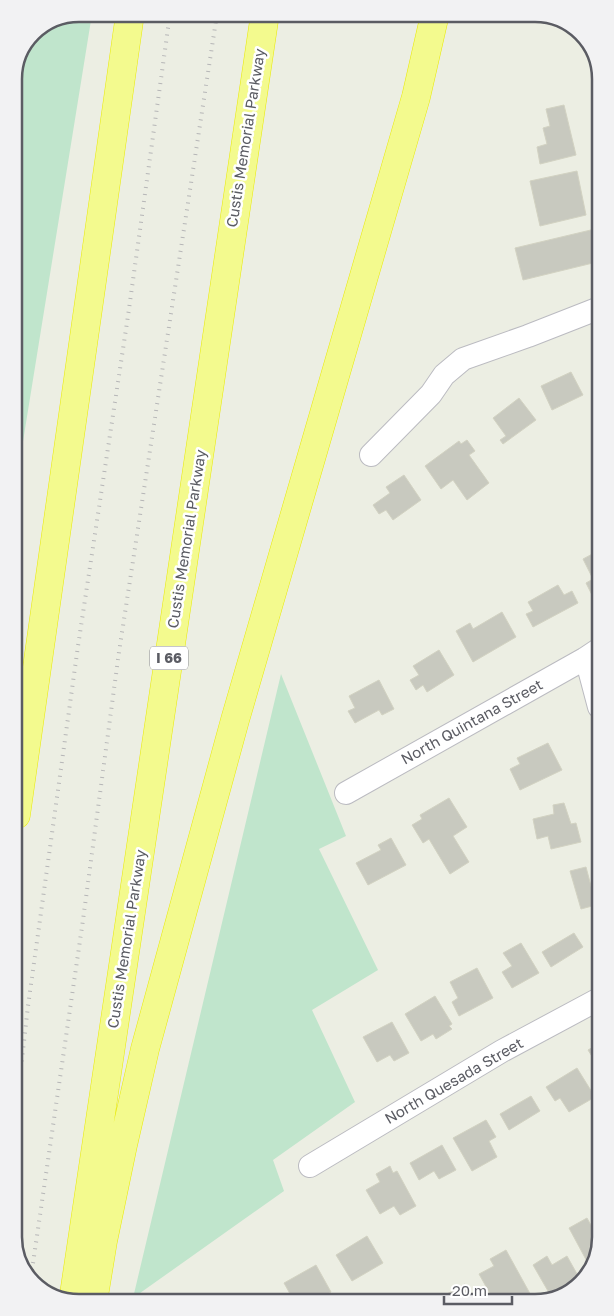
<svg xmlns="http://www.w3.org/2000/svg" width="614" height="1316" font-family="'Golos Text',sans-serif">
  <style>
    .green { fill: #c0e5cc }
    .building { fill: #c8c9bf; stroke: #d2d2c2 }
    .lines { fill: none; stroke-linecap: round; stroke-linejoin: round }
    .street-casing { stroke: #bbbbc1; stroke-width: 24 }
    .highway-casing { stroke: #e9ea07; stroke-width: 29 }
    .street { stroke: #fff; stroke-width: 22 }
    .highway { stroke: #f3fa8e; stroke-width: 28 }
    .rail { stroke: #b6b6b7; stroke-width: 4; stroke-dasharray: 1 6; stroke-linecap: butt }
    .labels { text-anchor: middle; stroke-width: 5; stroke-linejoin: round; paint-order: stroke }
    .shield { fill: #fff; stroke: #8c8d92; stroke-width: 1 }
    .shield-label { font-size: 14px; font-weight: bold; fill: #5b5c63 }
    .street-label { font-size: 15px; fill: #5b5c63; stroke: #fff }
    .rim { fill: none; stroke: #5b5c63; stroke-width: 2.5 }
  </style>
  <rect width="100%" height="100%" fill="#eceee3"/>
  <path class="green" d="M 79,14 L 92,14 L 15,491 L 14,75 L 33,33 Z
    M 281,674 L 346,836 L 319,849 L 378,970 L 312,1010 L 355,1102 L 273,1160 L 284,1191 L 133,1298 Z"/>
  <path class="building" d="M 564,105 L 576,155 L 540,164 L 537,147 L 547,144 L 543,128 L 550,126 L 546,109 Z
    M 577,171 L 586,215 L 540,226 L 530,181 Z
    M 595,229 L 597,239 L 597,262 L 523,280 L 515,248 Z
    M 571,372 L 583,395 L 552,410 L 541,386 Z
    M 519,398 L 536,420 L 503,444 L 500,440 L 506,436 L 493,418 Z
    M 467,440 L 475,451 L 469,455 L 489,483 L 467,500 L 453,480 L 441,489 L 425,466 L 459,441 L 461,444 Z
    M 404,475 L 421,500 L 393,520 L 386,510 L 379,514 L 373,505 L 390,493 L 386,487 Z
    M 598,551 L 598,594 L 593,597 L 586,583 L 593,579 L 583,559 Z
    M 558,585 L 564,595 L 572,591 L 578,603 L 533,627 L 526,614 L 533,611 L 528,602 Z
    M 502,612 L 516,637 L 473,662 L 456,631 L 470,623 L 473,629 Z
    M 439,650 L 454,675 L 427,692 L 423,685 L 416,690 L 410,680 L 419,675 L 413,666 Z
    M 379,680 L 394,709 L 382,715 L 379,710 L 355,723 L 348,711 L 355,708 L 349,696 Z
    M 548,743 L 562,770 L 520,790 L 510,769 L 520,764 L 517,758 Z
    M 449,798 L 467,827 L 453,836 L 469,862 L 450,874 L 429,839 L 423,843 L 412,825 L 422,819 L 420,815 Z
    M 564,803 L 571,824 L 576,823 L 581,842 L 551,849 L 548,836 L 537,839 L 533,819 L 554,814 L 553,805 Z
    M 391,838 L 406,865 L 368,885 L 356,863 L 381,850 L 378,845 Z
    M 586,867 L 596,905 L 581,909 L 570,871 Z
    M 574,933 L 583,947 L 551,967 L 542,952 Z
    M 521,943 L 539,973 L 512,988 L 502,972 L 512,966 L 503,953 Z
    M 477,968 L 493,998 L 459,1016 L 452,1002 L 458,998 L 450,982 Z
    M 435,996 L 452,1024 L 449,1026 L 452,1029 L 436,1039 L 433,1034 L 421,1041 L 405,1014 Z
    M 392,1022 L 409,1053 L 394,1061 L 390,1055 L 377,1062 L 363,1037 Z
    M 600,1043 L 600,1069 L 588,1050 Z
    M 577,1068 L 595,1097 L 569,1112 L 560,1098 L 555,1101 L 546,1087 Z
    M 531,1096 L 540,1111 L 509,1130 L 500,1114 Z
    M 486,1120 L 496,1137 L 489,1141 L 497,1157 L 472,1171 L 453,1138 Z
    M 442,1145 L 456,1170 L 439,1179 L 434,1171 L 419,1180 L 410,1163 Z
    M 390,1166 L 393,1173 L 397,1171 L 416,1206 L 400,1215 L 394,1206 L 380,1214 L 366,1190 L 380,1182 L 376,1174 Z
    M 587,1218 L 597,1236 L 600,1234 L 600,1241 L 590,1267 L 569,1228 Z
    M 367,1236 L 383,1263 L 352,1281 L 336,1255 Z
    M 506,1250 L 533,1299 L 493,1299 L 479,1274 L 494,1266 L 490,1259 Z
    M 547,1256 L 552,1265 L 567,1256 L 581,1281 L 569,1288 L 569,1289 L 556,1298 L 555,1296 L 552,1298 L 533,1265 Z
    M 316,1265 L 331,1292 L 317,1300 L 294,1301 L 284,1283 Z
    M 465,1284 L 473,1299 L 436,1300 Z"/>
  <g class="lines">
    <g class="street-casing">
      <path id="street" d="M 371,455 L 431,394 L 444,375 L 463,359 L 528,336 L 597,309
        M 586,658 L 599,707
        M 346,793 L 586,658 L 598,650
        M 310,1166 L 502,1051 L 599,999"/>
    </g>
    <g class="highway-casing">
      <path id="highway" d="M 16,815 L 130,14
        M 73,1301 L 265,14
        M 93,1302 L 103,1241 L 123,1145 L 145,1049 L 235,720 L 416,97 L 435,14"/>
    </g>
    <use href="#street" class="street"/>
    <use href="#highway" class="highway"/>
    <path class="rail" d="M 17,1103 L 28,1006 L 78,646 L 128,316 L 170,14
      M 31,1277 L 83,920 L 119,652 L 217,14"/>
  </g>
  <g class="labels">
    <rect class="shield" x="150" y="646.5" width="38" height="23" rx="4"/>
    <g class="shield-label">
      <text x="169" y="663">I 66</text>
    </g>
    <g class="street-label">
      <text transform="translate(246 138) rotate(-81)" y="5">Custis Memorial Parkway</text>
      <text transform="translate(187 539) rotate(-81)" y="5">Custis Memorial Parkway</text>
      <text transform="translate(472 722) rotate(-29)" y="5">North Quintana Street</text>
      <text transform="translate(127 939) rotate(-81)" y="5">Custis Memorial Parkway</text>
      <text transform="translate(454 1081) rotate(-30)" y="5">North Quesada Street</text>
    </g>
  </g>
  <path d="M0 0H614V1316H0ZM79 22H535A57 57 0 0 1 592 79V1237A57 57 0 0 1 535 1294H79A57 57 0 0 1 22 1237V79A57 57 0 0 1 79 22Z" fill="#f2f2f3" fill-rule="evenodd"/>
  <path class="rim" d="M79 22H535A57 57 0 0 1 592 79V1237A57 57 0 0 1 535 1294H79A57 57 0 0 1 22 1237V79A57 57 0 0 1 79 22Z"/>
  <path d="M444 1296v8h68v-8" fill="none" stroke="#5b5c63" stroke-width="2.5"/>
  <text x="452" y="1296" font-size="15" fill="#5b5c63" stroke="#ffffff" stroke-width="4" paint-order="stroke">20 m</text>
</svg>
